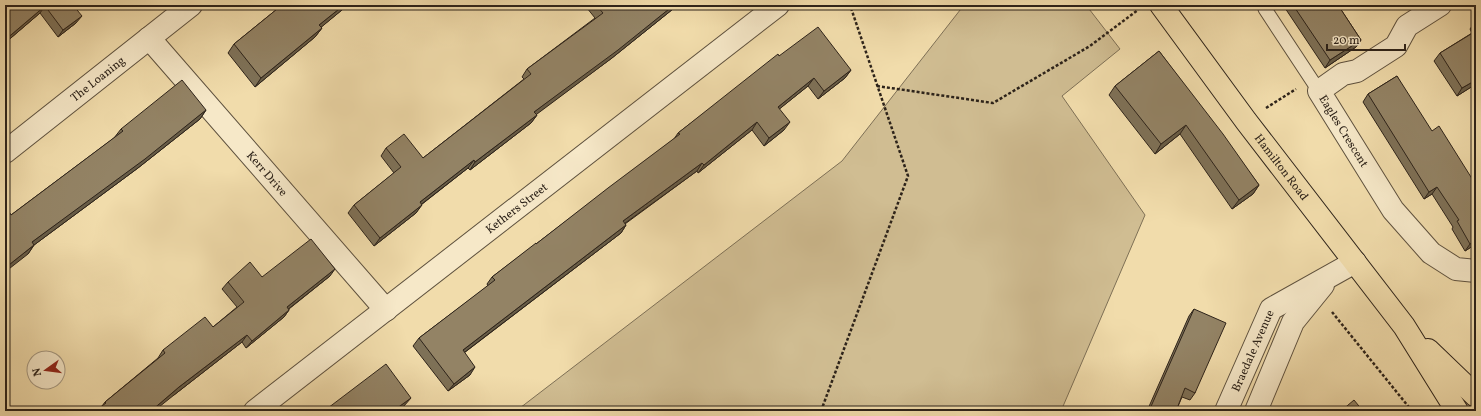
<svg xmlns="http://www.w3.org/2000/svg" width="1481" height="416" font-family="Vollkorn,serif">
  <style>
    .green { fill: #d0bd92; stroke: #7e7056 }
    .lines { fill: none; stroke-linecap: round; stroke-linejoin: round }
    .service-casing { stroke: #5e513e; stroke-width: 15 }
    .minor-casing { stroke: #5e513e; stroke-width: 24 }
    .tertiary-casing { stroke: #5e513e; stroke-width: 24 }
    .primary-casing { stroke: #2d231a; stroke-width: 24 }
    .path { stroke: #2d231a; stroke-width: 2.5; stroke-dasharray: 3 2; stroke-linecap: butt }
    .service { stroke: #f6e8c8; stroke-width: 13 }
    .minor { stroke: #f6e8c8; stroke-width: 22 }
    .tertiary { stroke: #f6e8c8; stroke-width: 22 }
    .primary { stroke: #f1dcab; stroke-width: 22 }
    .wall { fill: #7e7157; stroke: #2d231a }
    .shaded-wall { fill: #675c47; stroke: #2d231a }
    .building { fill: #938365; stroke: #2d231a }
    .labels { text-anchor: middle; stroke-width: 3.5; stroke-linejoin: round; paint-order: stroke }
    .street-label { font-size: 12px; fill: #2d231a; stroke: #f6e8c8 }
  </style>
  <rect width="100%" height="100%" fill="#f1dcab"/>
  <filter id="stains"><feTurbulence type="fractalNoise" baseFrequency=".005" numOctaves="4"/><feColorMatrix values="0 0 0 0 .2 0 0 0 0 .09 0 0 0 0 .02 0 0 0 .5 -.17"/></filter>
  <radialGradient id="worn" r=".72"><stop offset=".6" stop-color="#630" stop-opacity="0"/><stop offset="1" stop-color="#630" stop-opacity=".3"/></radialGradient>
  <path class="green" d="M 964,5 L 1086,5 L 1120,49 L 1062,96 L 1145,215 L 1061,411 L 516,411 L 842,161 Z"/>
  <g class="lines">
    <g class="service-casing">
      <path id="service" d="M 1265,9 L 1319,91"/>
    </g>
    <g class="minor-casing">
      <g id="minor">
        <path id="s1" d="M 1440,5 L 1407,26 L 1396,46 L 1357,71 L 1343,74 L 1319,91 L 1393,210 L 1431,253 L 1456,269 L 1476,271"/>
        <path id="s2" d="M 149,38 L 386,310"/>
        <path id="s3" d="M 255,411 L 778,5"/>
        <path id="s4" d="M 1226,411 L 1271,309 L 1355,262"/>
        <path d="M 1256,411 L 1293,322 L 1323,285"/>
      </g>
    </g>
    <g class="tertiary-casing">
      <g id="tertiary">
        <path id="s5" d="M 5,152 L 191,5"/>
      </g>
    </g>
    <g class="primary-casing">
      <g id="primary">
        <path id="s6" d="M 1161,5 L 1246,121 L 1404,326 L 1457,411"/>
        <path d="M 1428,350 L 1476,396"/>
      </g>
    </g>
    <path class="path" d="M 877,86 L 993,103 L 1090,46 L 1138,10
      M 1266,108 L 1296,89
      M 1332,312 L 1412,411
      M 821,411 L 908,176 L 850,5"/>
    <use href="#service" class="service"/>
    <use href="#minor" class="minor"/>
    <use href="#tertiary" class="tertiary"/>
    <use href="#primary" class="primary"/>
  </g>
  <path class="wall" d="M 5,5 L 73,5 L 76,23 L 58,37 L 40,13 L 5,43 Z
    M 282,5 L 348,5 L 321,27 L 322,28 L 315,37 L 255,87 L 228,53 L 234,44 Z
    M 589,5 L 678,5 L 612,58 L 536,114 L 537,115 L 531,123 L 470,170 L 468,168 L 421,205 L 416,213 L 374,246 L 348,213 L 354,205 L 394,173 L 381,156 L 386,148 L 423,158 L 524,79 L 522,77 L 527,69 L 595,18 L 587,8 Z
    M 1283,5 L 1338,5 L 1361,40 L 1356,47 L 1325,68 Z
    M 1475,22 L 1476,22 L 1476,84 L 1457,96 L 1434,61 L 1440,53 L 1472,33 L 1470,29 Z
    M 1159,51 L 1259,185 L 1253,194 L 1232,209 L 1180,134 L 1155,154 L 1109,95 L 1115,86 Z
    M 779,56 L 851,70 L 845,78 L 818,99 L 808,86 L 779,109 L 784,130 L 764,146 L 752,130 L 698,173 L 697,171 L 625,224 L 626,225 L 621,233 L 464,353 L 470,375 L 448,391 L 413,346 L 419,338 L 488,286 L 487,284 L 492,277 L 536,244 L 674,139 L 678,133 Z
    M 1397,76 L 1476,244 L 1465,251 L 1452,229 L 1453,227 L 1432,194 L 1424,199 L 1363,102 L 1368,94 Z
    M 206,110 L 200,119 L 138,168 L 34,245 L 28,254 L 11,215 L 114,138 L 121,129 Z
    M 330,276 L 289,309 L 289,310 L 284,317 L 246,348 L 242,342 L 174,395 L 102,406 L 105,402 L 158,358 L 163,350 L 213,327 L 237,307 L 222,289 L 228,282 L 262,277 Z
    M 1194,309 L 1195,393 L 1190,400 L 1182,397 L 1176,411 L 1139,411 L 1141,408 L 1147,411 L 1189,316 Z"/>
  <path class="shaded-wall" d="M 344,5 L 348,5 L 313,34 L 319,25 Z
    M 674,5 L 678,5 L 612,58 L 529,120 L 534,112 Z
    M 45,6 L 40,13 L 5,43 L 5,40 Z
    M 82,16 L 76,23 L 58,37 L 63,30 Z
    M 322,28 L 315,37 L 255,87 L 261,78 Z
    M 1361,40 L 1356,47 L 1325,68 L 1330,60 Z
    M 851,70 L 845,78 L 818,99 L 824,91 Z
    M 814,78 L 808,86 L 772,115 L 778,107 Z
    M 1476,80 L 1476,84 L 1457,96 L 1462,88 Z
    M 206,110 L 200,119 L 138,168 L 26,251 L 32,242 Z
    M 537,115 L 531,123 L 470,170 L 475,162 Z
    M 757,122 L 752,130 L 698,173 L 704,165 Z
    M 790,122 L 784,130 L 764,146 L 769,138 Z
    M 1186,125 L 1180,134 L 1155,154 L 1161,144 Z
    M 474,160 L 468,168 L 414,210 L 420,202 Z
    M 702,163 L 697,171 L 617,229 L 623,221 Z
    M 1259,185 L 1253,194 L 1232,209 L 1239,200 Z
    M 1437,187 L 1432,194 L 1424,199 L 1429,192 Z
    M 422,205 L 416,213 L 374,246 L 380,238 Z
    M 626,225 L 621,233 L 457,358 L 463,350 Z
    M 1476,240 L 1476,244 L 1465,251 L 1470,244 Z
    M 34,245 L 28,254 L 5,272 L 5,268 Z
    M 335,269 L 330,276 L 282,314 L 287,307 Z
    M 289,310 L 284,317 L 246,348 L 252,341 Z
    M 247,335 L 242,342 L 174,395 L 154,411 L 151,411 L 179,387 Z
    M 475,367 L 470,375 L 448,391 L 454,384 Z
    M 411,398 L 404,406 L 398,411 L 393,411 Z"/>
  <path class="building" d="M 5,5 L 73,5 L 82,16 L 63,30 L 45,6 L 5,40 Z
    M 282,5 L 344,5 L 319,25 L 322,28 L 261,78 L 234,44 Z
    M 596,5 L 674,5 L 618,50 L 534,112 L 537,115 L 475,162 L 474,160 L 420,202 L 422,205 L 380,238 L 354,205 L 401,167 L 386,148 L 404,134 L 423,158 L 531,74 L 527,69 L 603,13 Z
    M 1293,5 L 1338,5 L 1361,40 L 1330,60 Z
    M 818,27 L 851,70 L 824,91 L 814,78 L 778,107 L 790,122 L 769,138 L 757,122 L 704,165 L 702,163 L 623,221 L 626,225 L 463,350 L 475,367 L 454,384 L 419,338 L 495,280 L 492,277 L 536,243 L 536,244 L 608,188 L 680,134 L 678,133 L 778,54 L 779,56 Z
    M 1476,31 L 1476,80 L 1462,88 L 1440,53 Z
    M 1159,51 L 1223,134 L 1259,185 L 1239,200 L 1186,125 L 1161,144 L 1115,86 Z
    M 1397,76 L 1432,131 L 1439,126 L 1476,185 L 1476,240 L 1470,244 L 1457,221 L 1459,220 L 1437,187 L 1429,192 L 1368,94 Z
    M 182,80 L 206,110 L 145,159 L 32,242 L 34,245 L 5,268 L 5,217 L 10,213 L 11,215 L 123,131 L 121,129 Z
    M 311,239 L 335,269 L 287,307 L 289,310 L 252,341 L 247,335 L 179,387 L 151,411 L 95,411 L 106,403 L 105,402 L 165,353 L 163,350 L 205,317 L 213,327 L 244,302 L 228,282 L 250,262 L 262,277 Z
    M 1194,309 L 1226,323 L 1195,393 L 1185,388 L 1176,411 L 1149,411 Z
    M 386,364 L 411,398 L 393,411 L 324,411 Z
    M 1354,400 L 1363,411 L 1341,411 Z
    M 438,407 L 441,411 L 434,411 Z
    M 1141,408 L 1147,411 L 1140,411 Z"/>
  <g class="labels">
    <g class="street-label">
      <text dy="4" stroke="none"><textPath href="#s5" startOffset="118">The Loaning</textPath></text>
      <text dy="4" stroke="none"><textPath href="#s1" startOffset="199">Eagles Crescent</textPath></text>
      <text dy="4" stroke="none"><textPath href="#s6" startOffset="202">Hamilton Road</textPath></text>
      <text dy="4" stroke="none"><textPath href="#s2" startOffset="180">Kerr Drive</textPath></text>
      <text dy="4" stroke="none"><textPath href="#s3" startOffset="331">Kethers Street</textPath></text>
      <text dy="4" stroke="none"><textPath href="#s4" startOffset="66">Braedale Avenue</textPath></text>
    </g>
  </g>
  <rect width="1481" height="416" fill="none" stroke="#f1dcab" stroke-width="20"/>
  <rect x="6" y="6" width="1469" height="404" fill="none" stroke="#2d231a" stroke-width="2"/>
  <rect x="10" y="10" width="1461" height="396" fill="none" stroke="#2d231a"/>
  <g transform="translate(46 370) rotate(256)"><circle r="19" fill="#f6e8c8" stroke="#a69982"/>
  <path d="M0-3L7 15L0 10L-7 15Z" fill="#8f2418"/>
  <text y="-6" font-size="11" font-weight="bold" text-anchor="middle" fill="#2d231a">N</text>
  </g>
  <path d="M1327 44v6h78v-6" fill="none" stroke="#2d231a" stroke-width="2"/>
  <text x="1333" y="44" font-size="12" fill="#2d231a" stroke="#f6e8c8" stroke-width="3" paint-order="stroke">20 m</text>
  <rect width="100%" height="100%" filter="url(#stains)"/>
  <rect width="100%" height="100%" fill="url(#worn)"/>
</svg>
